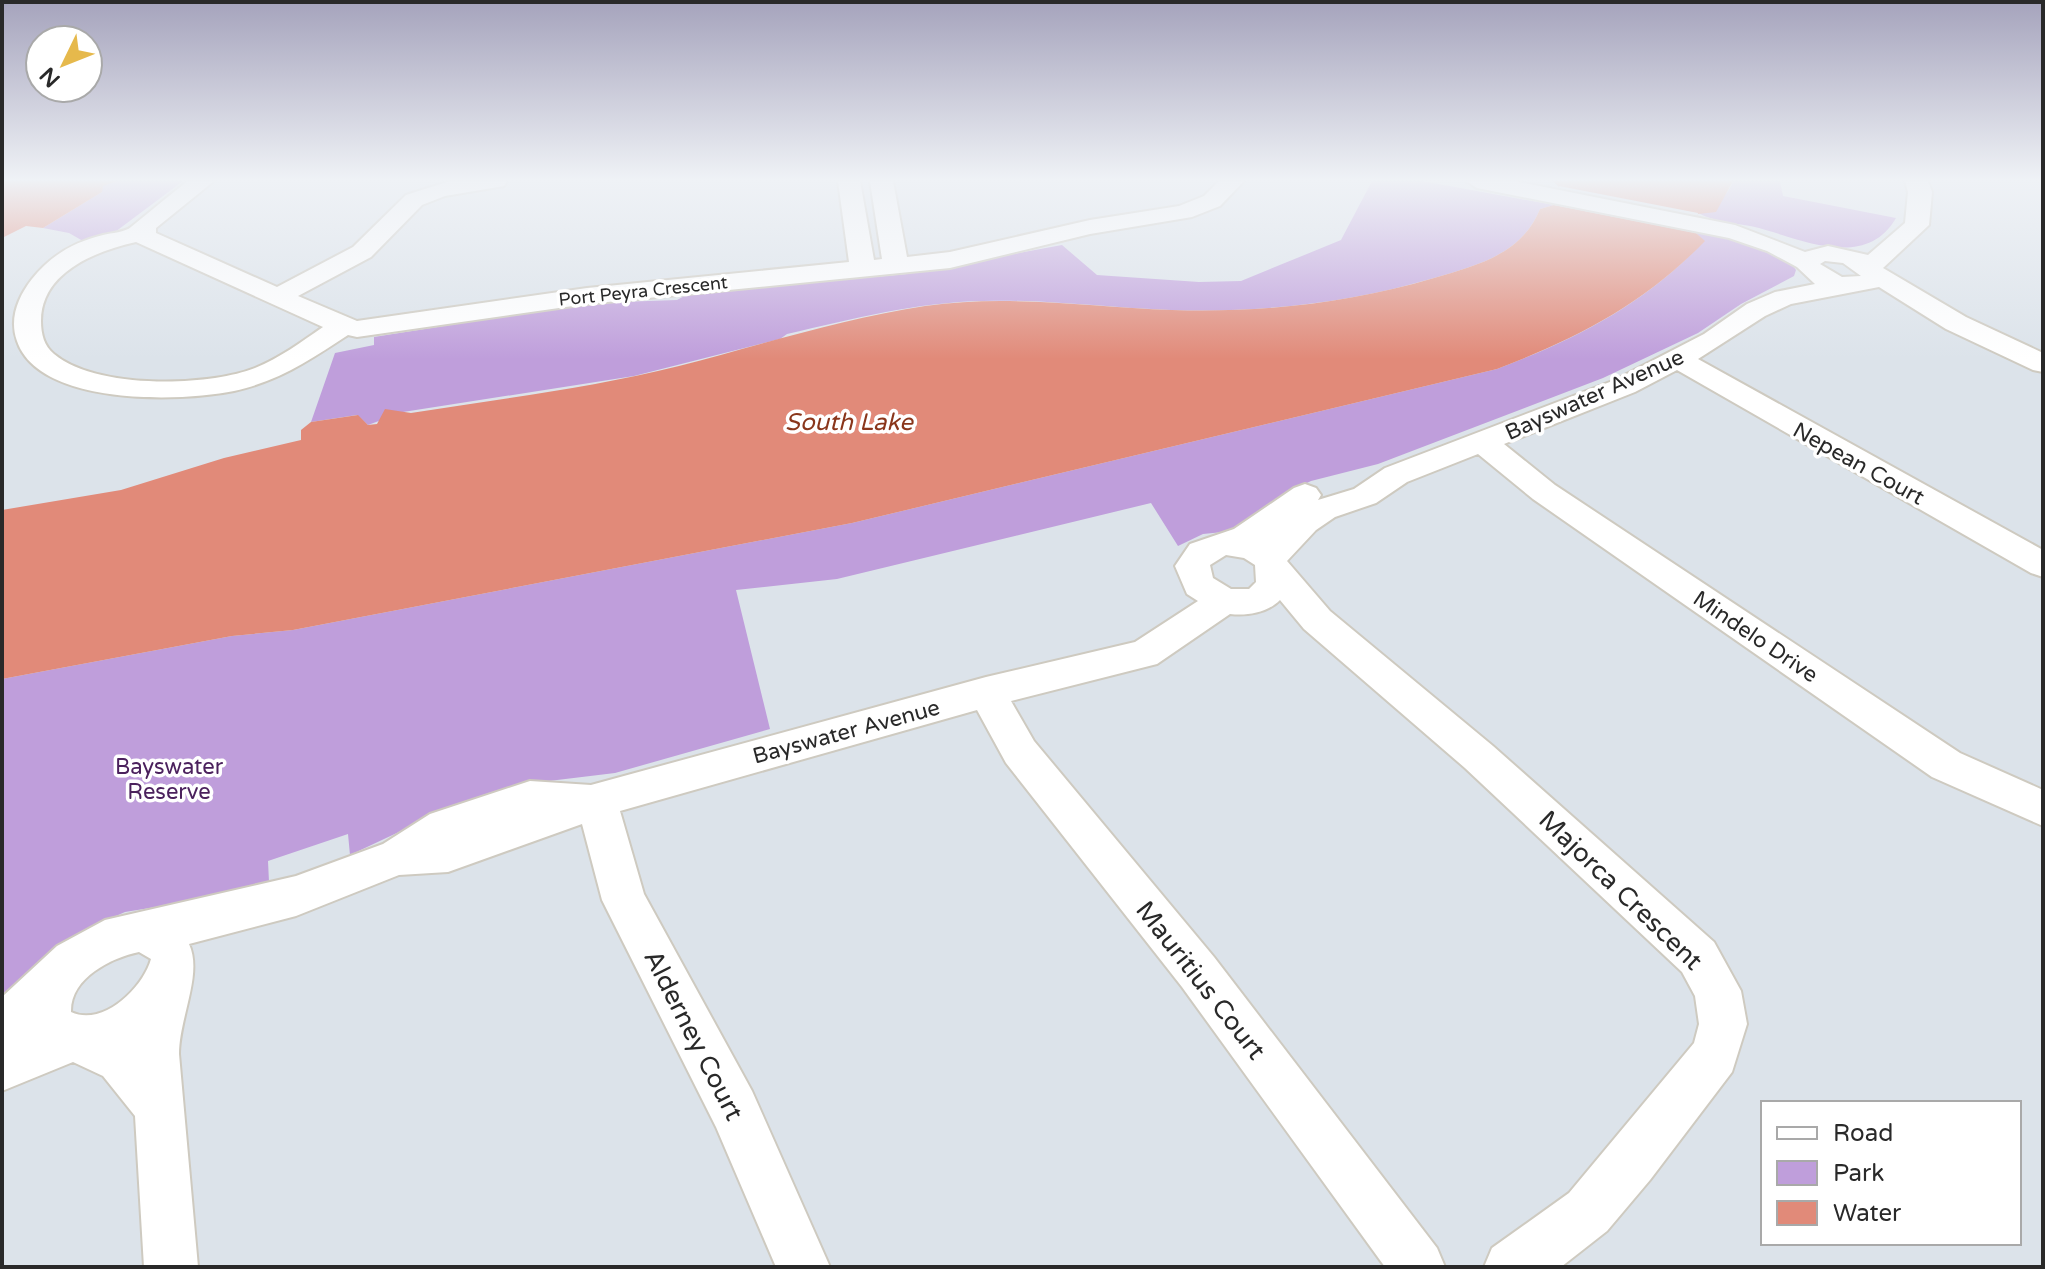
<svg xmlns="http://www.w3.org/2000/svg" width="2045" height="1269" font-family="'Varela Round',sans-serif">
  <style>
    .green { fill: #bf9edb }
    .water { fill: #e18a79 }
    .pier { fill: #dce3ea }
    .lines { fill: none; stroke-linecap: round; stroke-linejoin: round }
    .minor-casing { stroke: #cecac0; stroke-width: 4 }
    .minor { fill: #fff; fill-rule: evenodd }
    .labels { text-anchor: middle; stroke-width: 7; stroke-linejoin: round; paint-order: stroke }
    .far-street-label { font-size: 18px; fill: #292929; stroke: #fff }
    .street-label { font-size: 22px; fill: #292929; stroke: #fff }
    .park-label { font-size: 22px; fill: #4b215d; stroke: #fff }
    .water-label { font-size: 24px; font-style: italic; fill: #8a361b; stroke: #fff }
    .near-street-label { font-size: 26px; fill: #292929; stroke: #fff }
  </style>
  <rect width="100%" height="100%" fill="#dce3ea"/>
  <path class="green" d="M 117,181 L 183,181 L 115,232 L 83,241 L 69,233 L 43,228 L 102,192 L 102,186 Z
    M 1372,181 L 1422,181 L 1554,205 L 1540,209 C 1522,254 1478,265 1434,278 C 1349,303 1260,313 1171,310 C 1108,308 1047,299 984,301 C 917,302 852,319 787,334 L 780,339 L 634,376 L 403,412 L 368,425 L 357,415 L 311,422 L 335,353 L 374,345 L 374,337 L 590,303 L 677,300 L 688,294 L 907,274 L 1062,245 L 1097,275 L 1199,282 L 1241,281 L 1341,240 Z
    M 1733,181 L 1780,181 L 1783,196 L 1896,218 C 1866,270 1803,240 1759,228 C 1740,223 1716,223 1698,213 C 1712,209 1729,195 1733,181 Z
    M 1697,230 C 1727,237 1778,242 1796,270 L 1794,276 L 1741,304 L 1698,333 L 1603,378 L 1378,464 L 1311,481 L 1284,494 L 1233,531 L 1203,534 L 1178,546 L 1151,503 L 837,579 L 736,590 L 770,729 L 615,773 L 524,784 L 489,793 L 450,808 L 350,855 L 348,834 L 268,861 L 269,882 L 181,908 L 156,907 L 125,912 L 91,927 L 63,945 L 2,1011 L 2,679 L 232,636 L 293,630 L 852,523 L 1497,369 C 1578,338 1644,305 1704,241 L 1696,233 Z"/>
  <path class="water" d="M 2,181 L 117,181 L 103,186 L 102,192 L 43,228 L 26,226 L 2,238 Z
    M 1553,181 L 1733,181 L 1716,212 L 1698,214 L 1696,233 L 1705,241 C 1644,304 1578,338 1497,369 L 852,523 L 293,630 L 232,636 L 2,679 L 2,510 L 121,490 L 224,458 L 301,440 L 301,430 L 311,422 L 358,415 L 368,425 L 377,424 L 385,409 L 411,413 C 500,399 591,388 679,366 C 761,345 840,319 925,306 C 1008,294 1089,307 1172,310 C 1261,313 1349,303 1434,278 C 1478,265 1522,254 1540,209 L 1554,205 L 1559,187 Z"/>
  <path class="pier" d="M 1559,186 L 1698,213 L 1696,233 L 1554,205 Z"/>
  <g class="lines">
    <g class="minor-casing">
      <path id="minor" d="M 188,181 L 214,181 L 156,228 L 156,233 L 277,287 L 353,247 L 406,195 L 450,181 L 507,181 L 504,186 L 445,196 L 422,205 L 371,257 L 298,296 L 357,321 L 587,288 L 849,262 L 838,181 L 860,181 L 874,260 L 882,259 L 870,181 L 893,181 L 907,257 L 950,252 L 1090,220 L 1179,206 L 1204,196 L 1219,181 L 1244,181 L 1220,206 L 1192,217 L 1090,234 L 950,268 L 587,304 L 357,337 L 348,335 C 310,360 279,381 234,391 C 180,402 39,406 17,341 C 9,319 18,297 32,279 C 51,255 74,242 103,235 C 111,233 126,232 131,227 C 150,212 168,196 188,181 ZM 136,242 L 323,327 C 301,342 280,358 255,368 C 207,387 95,389 54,354 C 44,346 41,334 41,321 C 41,272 96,251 136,242 Z
        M 1466,181 L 1514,181 L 1735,225 L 1805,252 L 1828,246 L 1868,255 L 1905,223 L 1908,192 L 1905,181 L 1928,181 L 1932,192 L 1929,225 L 1883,268 L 1966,317 L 2043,353 L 2043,372 L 2033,370 L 1946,329 L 1879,287 L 1791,304 L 1765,316 L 1698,359 L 2043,550 L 2043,577 L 2031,573 L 1677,370 L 1635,392 L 1504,444 L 1555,485 L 1960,753 L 2043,790 L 2043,826 L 1932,777 L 1533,499 L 1478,454 L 1407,482 L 1376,503 L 1335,517 L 1316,530 L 1287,561 L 1330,611 L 1493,746 L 1714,942 L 1741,991 L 1747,1024 L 1732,1072 L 1650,1180 L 1607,1231 L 1561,1267 L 1484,1267 L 1492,1248 L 1569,1193 L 1694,1043 L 1699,1024 L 1695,996 L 1682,972 L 1465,768 L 1304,629 L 1280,600 C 1267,613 1247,616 1230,614 L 1157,664 L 1011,701 L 1034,741 L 1214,957 L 1437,1248 L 1445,1267 L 1385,1267 L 1182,987 L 1006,763 L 977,710 L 620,811 L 644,894 L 752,1091 L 830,1267 L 776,1267 L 716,1127 L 602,900 L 582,824 L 448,872 L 399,875 L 296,916 L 189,944 C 203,974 179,1018 179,1054 L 198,1267 L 144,1267 L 135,1116 L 103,1076 L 73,1062 L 2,1091 L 2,997 L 57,946 L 105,920 L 296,876 L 383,844 L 430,814 L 530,781 L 591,785 L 986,677 L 1135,642 L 1198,601 L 1187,594 L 1175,566 L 1190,544 L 1234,529 L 1294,488 L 1305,484 L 1316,488 L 1321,495 L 1318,500 L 1354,489 L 1385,468 L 1615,380 L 1704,334 L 1747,304 L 1775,292 L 1815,284 L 1797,267 L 1767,251 L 1729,238 L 1477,188 ZM 1825,261 L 1843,263 L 1861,276 L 1842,277 L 1820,264 ZM 1226,555 L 1244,558 L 1255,565 L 1256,582 L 1249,589 L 1231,589 L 1213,578 L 1210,565 ZM 139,952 L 151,959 C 143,988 103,1027 71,1012 C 70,978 111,958 139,952 Z"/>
    </g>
    <use href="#minor" class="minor"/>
  </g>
  <linearGradient id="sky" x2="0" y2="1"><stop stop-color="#a5a3bc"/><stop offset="0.5" stop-color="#eff2f6"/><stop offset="1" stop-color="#eff2f6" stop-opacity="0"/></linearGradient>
  <rect width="2045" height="359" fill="url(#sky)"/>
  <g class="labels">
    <g class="far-street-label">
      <text transform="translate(643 291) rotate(-6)" y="6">Port Peyra Crescent</text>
    </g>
    <g class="street-label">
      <text transform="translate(1594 394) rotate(-24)" y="8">Bayswater Avenue</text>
      <text transform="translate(1859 463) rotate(29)" y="8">Nepean Court</text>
      <text transform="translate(1756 636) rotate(34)" y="8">Mindelo Drive</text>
      <text transform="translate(846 731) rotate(-15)" y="8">Bayswater Avenue</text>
    </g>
    <g class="park-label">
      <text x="169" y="774">Bayswater<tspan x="169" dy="25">Reserve</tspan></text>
    </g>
    <g class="water-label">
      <text x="849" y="430">South Lake</text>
    </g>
    <g class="near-street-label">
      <text transform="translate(1621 890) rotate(44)" y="9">Majorca Crescent</text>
      <text transform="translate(1201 980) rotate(52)" y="9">Mauritius Court</text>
      <text transform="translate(694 1035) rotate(63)" y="9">Alderney Court</text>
    </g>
  </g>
  <rect width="2045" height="1269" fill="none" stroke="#292929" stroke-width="8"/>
  <rect x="1761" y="1101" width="260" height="144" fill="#ffffff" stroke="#a9a9a9" stroke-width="2"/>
  <rect x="1777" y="1127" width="40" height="12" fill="#ffffff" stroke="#a9a9a9" stroke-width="2"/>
  <text x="1833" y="1141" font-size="24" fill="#292929">Road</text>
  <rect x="1777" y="1161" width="40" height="24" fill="#bf9edb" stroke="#a9a9a9" stroke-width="2"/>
  <text x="1833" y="1181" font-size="24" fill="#292929">Park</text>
  <rect x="1777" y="1201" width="40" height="24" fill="#e18a79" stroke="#a9a9a9" stroke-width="2"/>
  <text x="1833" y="1221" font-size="24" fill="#292929">Water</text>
  <g transform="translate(64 64) rotate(227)"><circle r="38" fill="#ffffff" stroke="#a9a9a9" stroke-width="2"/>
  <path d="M0-6L14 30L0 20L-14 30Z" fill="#e6b94c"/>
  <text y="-12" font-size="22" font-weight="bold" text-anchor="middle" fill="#292929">N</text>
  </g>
</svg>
